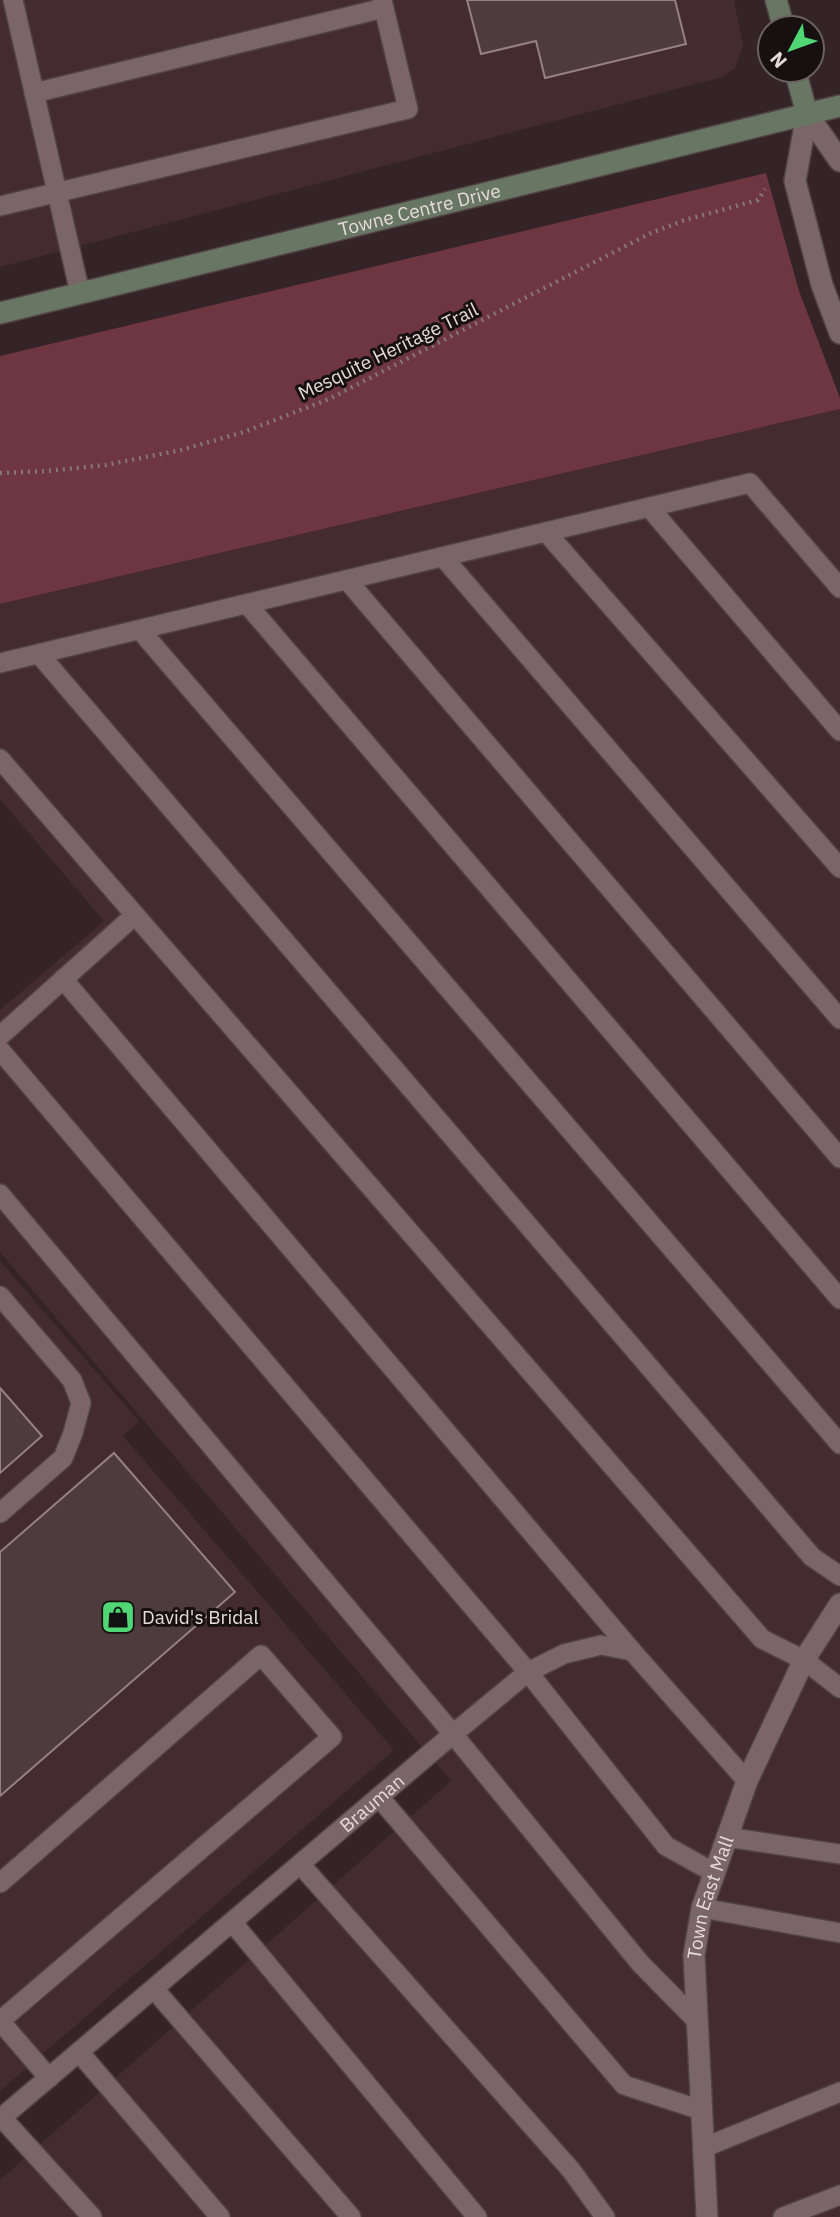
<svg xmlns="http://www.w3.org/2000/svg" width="840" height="2217" font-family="'IBM Plex Sans',sans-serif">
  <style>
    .built { fill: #432b2f }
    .green { fill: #6e3641 }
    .building { fill: #4d3b3d; stroke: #968083; stroke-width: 2 }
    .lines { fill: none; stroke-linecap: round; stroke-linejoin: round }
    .lane-casing { stroke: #514245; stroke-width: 22 }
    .street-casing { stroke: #514245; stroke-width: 24 }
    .secondary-casing { stroke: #514245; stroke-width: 24 }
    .path { stroke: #857679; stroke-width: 4.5; stroke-dasharray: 2 5; stroke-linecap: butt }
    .lane { stroke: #7a6568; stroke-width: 19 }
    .street { stroke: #7a6568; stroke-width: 21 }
    .secondary { stroke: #687763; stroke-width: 21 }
    .labels { text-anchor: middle; stroke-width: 6; stroke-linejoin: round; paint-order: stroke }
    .street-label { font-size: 19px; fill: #e6dadc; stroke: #171011 }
    .poi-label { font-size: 19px; fill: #e6dadc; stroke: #171011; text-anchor: start }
  </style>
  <rect width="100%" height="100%" fill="#352427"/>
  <path class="built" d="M 0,0 L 734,0 L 743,46 L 735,68 L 722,77 L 0,267 Z
    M 840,409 L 840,2217 L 0,2217 L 0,2180 L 451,1781 L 0,1252 L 0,1010 L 104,921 L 0,799 L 0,604 Z
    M 0,1261 L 139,1421 L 123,1436 L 394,1750 L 0,2091 Z"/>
  <path class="green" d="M 766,173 L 799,291 L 840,398 L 840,409 L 0,604 L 0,356 Z"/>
  <path class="building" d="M 467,0 L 675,0 L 686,44 L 545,78 L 536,41 L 481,54 Z
    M 0,1388 L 42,1436 L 0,1473 Z
    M 114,1453 L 235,1592 L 0,1796 L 0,1552 Z"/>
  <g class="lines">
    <g class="lane-casing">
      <g id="lane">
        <path d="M 13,0 L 80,293"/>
        <path d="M 34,93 L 384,8"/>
        <path d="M 0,206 L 408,109 L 382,0"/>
        <path d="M 649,507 L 840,731"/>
        <path d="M 546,532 L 840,868"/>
        <path d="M 443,557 L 840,1019"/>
        <path d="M 347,580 L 840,1158"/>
        <path d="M 247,604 L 840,1299"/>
        <path d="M 140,630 L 840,1444"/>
        <path d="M 39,654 L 812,1557 L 840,1576"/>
        <path d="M 0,663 L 750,483 L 840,588"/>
        <path d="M 0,759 L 762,1639 L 804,1660 L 840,1688"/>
        <path d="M 63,979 L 632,1651"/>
        <path d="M 0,1036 L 135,915"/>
        <path d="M 0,1050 L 528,1672 L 666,1846 L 713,1872"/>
        <path d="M 0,1194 L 453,1734 L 640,1963 L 697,2021"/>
        <path d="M 0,1296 L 72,1380 L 81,1403 L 73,1433 L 63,1458 L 0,1513"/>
        <path d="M 379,1797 L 624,2085 L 701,2110"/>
        <path d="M 726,1837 L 840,1854"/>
        <path d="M 300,1864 L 571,2170 L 605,2217"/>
        <path d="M 0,1883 L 261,1655 L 332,1737 L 0,2021"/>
        <path d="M 702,1908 L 840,1933"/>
        <path d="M 232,1922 L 477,2217"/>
        <path d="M 154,1989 L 351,2217"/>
        <path d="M 0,2021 L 49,2078"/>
        <path d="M 79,2052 L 220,2217"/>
        <path d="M 2,2118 L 92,2217"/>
        <path id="s1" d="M 0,2119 L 453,1734 L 528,1672 L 564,1654 L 601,1645 L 632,1651 L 747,1781"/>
        <path d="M 703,2148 L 840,2092"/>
        <path d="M 783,2217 L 840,2195"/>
      </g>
    </g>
    <g class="street-casing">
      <g id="street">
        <path d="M 807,114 L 795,181 L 822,285 L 840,333"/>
        <path d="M 807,114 L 840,161"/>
        <path id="s2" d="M 707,2217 L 694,1955 L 702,1908 L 747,1781 L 804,1660 L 840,1604"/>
      </g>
    </g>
    <g class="secondary-casing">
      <g id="secondary">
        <path d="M 776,0 L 784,28"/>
        <path d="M 795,70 L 807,114"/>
        <path id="s3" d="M 0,313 L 840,106"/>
      </g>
    </g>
    <path class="path" d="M 0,473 L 47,471 L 106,465 L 181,450 L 244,432 L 329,399 L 651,233 L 685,220 L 758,200 L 765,189"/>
    <use href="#lane" class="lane"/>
    <use href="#street" class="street"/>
    <use href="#secondary" class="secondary"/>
  </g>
  <defs>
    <g id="shop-square" transform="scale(1.75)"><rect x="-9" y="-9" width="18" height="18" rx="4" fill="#50d674" stroke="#171011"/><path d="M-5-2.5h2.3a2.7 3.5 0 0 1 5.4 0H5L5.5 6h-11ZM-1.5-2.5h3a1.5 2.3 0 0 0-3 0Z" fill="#111"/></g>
  </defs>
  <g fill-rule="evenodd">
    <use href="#shop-square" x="118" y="1617"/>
  </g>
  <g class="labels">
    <g class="street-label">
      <text dy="7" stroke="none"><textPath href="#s3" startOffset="432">Towne Centre Drive</textPath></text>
      <text transform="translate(388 351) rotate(-26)" y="7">Mesquite Heritage Trail</text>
      <text dy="7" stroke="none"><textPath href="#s1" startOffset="488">Brauman</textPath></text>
      <text dy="7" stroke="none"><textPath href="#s2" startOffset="322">Town East Mall</textPath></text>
    </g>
    <g class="poi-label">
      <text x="142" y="1624">David's Bridal</text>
    </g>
  </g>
  <g transform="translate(791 49) rotate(229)"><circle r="33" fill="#171011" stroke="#6a6162" stroke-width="2"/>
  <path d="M0-5L12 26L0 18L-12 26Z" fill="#50d674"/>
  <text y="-10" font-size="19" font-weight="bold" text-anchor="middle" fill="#e6dadc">N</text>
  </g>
</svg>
